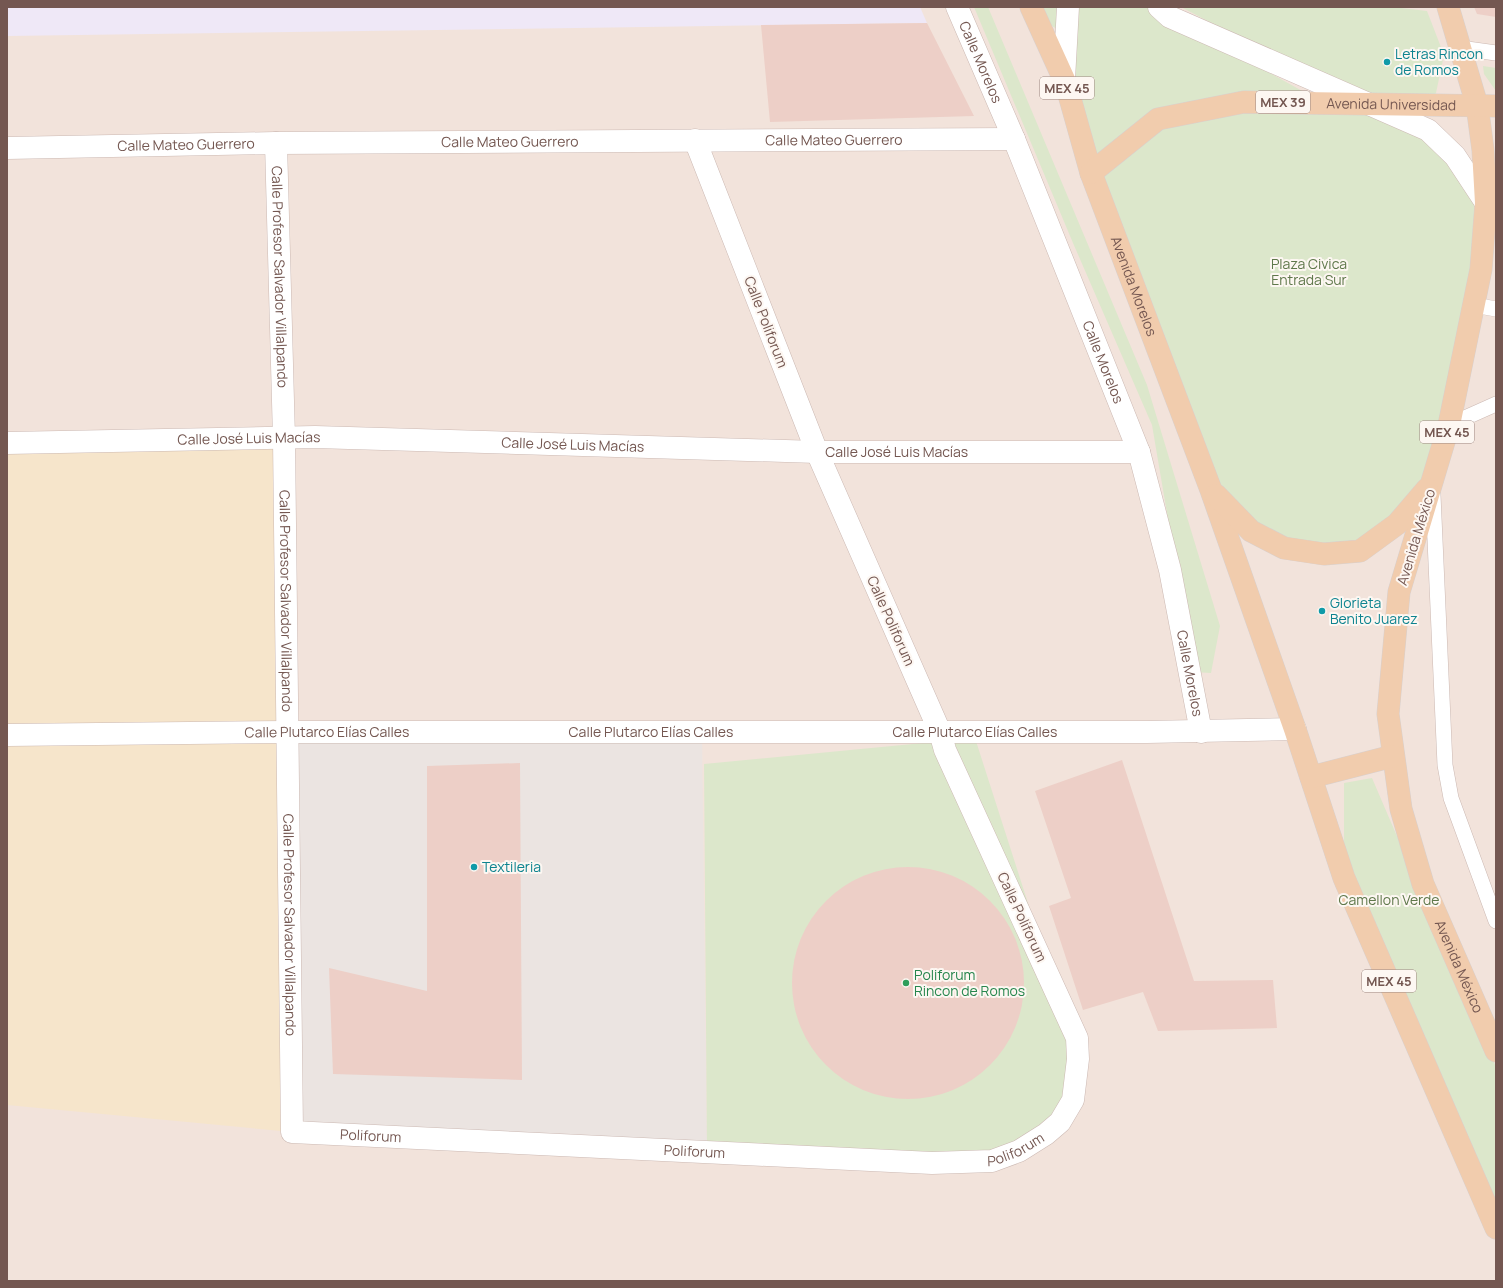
<svg xmlns="http://www.w3.org/2000/svg" width="1503" height="1288" font-family="Manrope,sans-serif">
  <style>
    .residential { fill: #f2e3db }
    .industrial { fill: #ebe4e1 }
    .education { fill: #efe8f7 }
    .green { fill: #dce7cb }
    .sand { fill: #f6e5cb }
    .building { fill: #edcfc7 }
    .lines { fill: none; stroke-linecap: round; stroke-linejoin: round }
    .lane-casing { stroke: #ccb9b3; stroke-width: 16 }
    .street-casing { stroke: #ccb9b3; stroke-width: 23 }
    .primary-casing { stroke: #d8d0ce; stroke-width: 23 }
    .lane { stroke: #fff; stroke-width: 15 }
    .street { stroke: #fff; stroke-width: 22 }
    .primary { stroke: #f1ccad; stroke-width: 22 }
    .culture-dot { fill: #0f9aa8; stroke: #fdf7f2; stroke-width: 1.5 }
    .leisure-dot { fill: #2e9e5b; stroke: #fdf7f2; stroke-width: 1.5 }
    .labels { text-anchor: middle; stroke-width: 4; stroke-linejoin: round; paint-order: stroke }
    .shield { fill: #fdf7f2; stroke: #9d8781; stroke-width: 1 }
    .shield-label { font-size: 13px; font-weight: bold; fill: #745751 }
    .culture-label { font-size: 14px; fill: #0d838f; stroke: #fdf7f2; text-anchor: start }
    .street-label { font-size: 14px; fill: #745751; stroke: #fdf7f2 }
    .park-label { font-size: 14px; fill: #5f784b; stroke: #fdf7f2 }
    .leisure-label { font-size: 14px; fill: #27864d; stroke: #fdf7f2; text-anchor: start }
  </style>
  <rect width="100%" height="100%" fill="#fbf2ec"/>
  <path class="residential" d="M 7,7 L 1496,7 L 1496,1281 L 7,1281 Z"/>
  <path class="industrial" d="M 287,732 L 702,732 L 707,1152 L 292,1132 Z"/>
  <path class="education" d="M 7,7 L 920,7 L 927,23 L 7,36 Z"/>
  <path class="green" d="M 974,7 L 988,7 L 1147,385 L 1220,626 L 1211,673 L 1194,672 L 1152,425 L 1073,243 Z
    M 1042,7 L 1057,7 L 1060,31 L 1049,24 Z
    M 1076,7 L 1152,7 L 1313,97 L 1364,103 L 1181,7 L 1393,7 L 1427,11 L 1444,55 L 1436,93 L 1425,105 L 1367,104 L 1428,130 L 1486,203 L 1432,483 L 1360,551 L 1284,548 L 1211,490 L 1066,84 Z
    M 1483,66 L 1496,68 L 1496,91 L 1484,74 Z
    M 975,738 L 1078,1059 L 1073,1100 L 992,1161 L 707,1152 L 704,764 Z
    M 1372,778 L 1496,1067 L 1496,1228 L 1344,878 L 1344,783 Z"/>
  <path class="sand" d="M 284,438 L 292,1132 L 7,1105 L 7,443 Z"/>
  <path class="building" d="M 1474,7 L 1496,7 L 1496,17 L 1477,14 Z
    M 927,23 L 974,116 L 770,122 L 761,25 Z
    M 1122,760 L 1194,981 L 1273,980 L 1277,1028 L 1158,1031 L 1143,992 L 1083,1010 L 1049,906 L 1071,898 L 1035,791 Z
    M 520,763 L 522,1080 L 333,1074 L 329,968 L 427,991 L 427,766 Z
    M792 983a116 116 0 1 1 232 0a116 116 0 1 1-232 0Z"/>
  <g class="lines">
    <g class="lane-casing">
      <path id="lane" d="M 1460,48 L 1496,53
        M 1474,305 L 1496,309
        M 1449,425 L 1496,404
        M 1433,495 L 1445,765 L 1451,798 L 1496,921"/>
    </g>
    <g class="street-casing">
      <g id="street">
        <path id="s1" d="M 957,7 L 1014,139 L 1139,452 L 1170,570 L 1201,732"/>
        <path d="M 1159,7 L 1170,17 L 1428,130 L 1455,156 L 1486,203"/>
        <path d="M 1064,79 L 1068,7"/>
        <path id="s2" d="M 276,143 L 284,438 L 292,1132 L 932,1163 L 992,1161 L 1019,1151 L 1046,1134 L 1060,1122 L 1073,1100 L 1078,1059 L 1077,1038 L 945,750 L 940,732 L 817,452 L 695,140"/>
        <path id="s3" d="M 7,148 L 276,143 L 1014,139"/>
        <path id="s4" d="M 7,443 L 315,437 L 817,452 L 1139,452"/>
        <path id="s5" d="M 7,735 L 287,732 L 1147,732 L 1295,729"/>
      </g>
    </g>
    <g class="primary-casing">
      <g id="primary">
        <path id="s6" d="M 1031,7 L 1066,84 L 1091,173 L 1211,490 L 1295,729 L 1344,878 L 1496,1228"/>
        <path id="s7" d="M 1448,7 L 1477,105 L 1483,150 L 1486,203 L 1481,269 L 1449,425 L 1399,592 L 1388,714 L 1401,809 L 1423,884 L 1496,1051"/>
        <path id="s8" d="M 1091,173 L 1158,119 L 1244,102 L 1496,106"/>
        <path d="M 1216,495 L 1251,531 L 1284,548 L 1324,554 L 1360,551 L 1397,524 L 1427,489"/>
        <path d="M 1311,777 L 1393,756"/>
      </g>
    </g>
    <use href="#lane" class="lane"/>
    <use href="#street" class="street"/>
    <use href="#primary" class="primary"/>
  </g>
  <g class="culture-dot">
    <circle cx="1387" cy="62" r="4"/>
    <circle cx="1322" cy="611" r="4"/>
    <circle cx="474" cy="867" r="4"/>
  </g>
  <circle class="leisure-dot" cx="906" cy="983" r="4"/>
  <g class="labels">
    <g class="shield">
      <rect x="1040" y="77" width="54" height="22" rx="3"/>
      <rect x="1256" y="91" width="54" height="22" rx="3"/>
      <rect x="1420" y="421" width="54" height="22" rx="3"/>
      <rect x="1362" y="970" width="54" height="22" rx="3"/>
    </g>
    <g class="shield-label">
      <text x="1067" y="93">MEX 45</text>
      <text x="1283" y="107">MEX 39</text>
      <text x="1447" y="437">MEX 45</text>
      <text x="1389" y="986">MEX 45</text>
    </g>
    <g class="culture-label">
      <text x="1395" y="59">Letras Rincon<tspan x="1395" dy="16">de Romos</tspan></text>
      <text x="1330" y="608">Glorieta<tspan x="1330" dy="16">Benito Juarez</tspan></text>
      <text x="482" y="872">Textileria</text>
    </g>
    <g class="street-label">
      <text dy="5" stroke="none"><textPath href="#s1" startOffset="60">Calle Morelos</textPath></text>
      <text dy="5" stroke="none"><textPath href="#s8" startOffset="321">Avenida Universidad</textPath></text>
      <text dy="5" stroke="none"><textPath href="#s3" startOffset="827">Calle Mateo Guerrero</textPath></text>
      <text dy="5" stroke="none"><textPath href="#s3" startOffset="503">Calle Mateo Guerrero</textPath></text>
      <text dy="5" stroke="none"><textPath href="#s3" startOffset="179">Calle Mateo Guerrero</textPath></text>
      <text dy="5" stroke="none"><textPath href="#s2" startOffset="134">Calle Profesor Salvador Villalpando</textPath></text>
      <text dy="5" stroke="none"><textPath href="#s6" startOffset="298">Avenida Morelos</textPath></text>
      <text transform="translate(766 322) rotate(69)" y="5">Calle Poliforum</text>
      <text dy="5" stroke="none"><textPath href="#s1" startOffset="384">Calle Morelos</textPath></text>
      <text dy="5" stroke="none"><textPath href="#s4" startOffset="242">Calle José Luis Macías</textPath></text>
      <text dy="5" stroke="none"><textPath href="#s4" startOffset="566">Calle José Luis Macías</textPath></text>
      <text dy="5" stroke="none"><textPath href="#s4" startOffset="890">Calle José Luis Macías</textPath></text>
      <text transform="translate(1416 537) rotate(-73)" y="5">Avenida México</text>
      <text dy="5" stroke="none"><textPath href="#s2" startOffset="458">Calle Profesor Salvador Villalpando</textPath></text>
      <text transform="translate(891 621) rotate(66)" y="5">Calle Poliforum</text>
      <text dy="5" stroke="none"><textPath href="#s1" startOffset="708">Calle Morelos</textPath></text>
      <text dy="5" stroke="none"><textPath href="#s5" startOffset="644">Calle Plutarco Elías Calles</textPath></text>
      <text dy="5" stroke="none"><textPath href="#s5" startOffset="968">Calle Plutarco Elías Calles</textPath></text>
      <text dy="5" stroke="none"><textPath href="#s5" startOffset="320">Calle Plutarco Elías Calles</textPath></text>
      <text transform="translate(1022 917) rotate(65)" y="5">Calle Poliforum</text>
      <text dy="5" stroke="none"><textPath href="#s2" startOffset="782">Calle Profesor Salvador Villalpando</textPath></text>
      <text dy="5" stroke="none"><textPath href="#s7" startOffset="987">Avenida México</textPath></text>
      <text dy="5" stroke="none"><textPath href="#s2" startOffset="1068">Poliforum</textPath></text>
      <text dy="5" stroke="none"><textPath href="#s2" startOffset="1716">Poliforum</textPath></text>
      <text dy="5" stroke="none"><textPath href="#s2" startOffset="1392">Poliforum</textPath></text>
    </g>
    <g class="park-label">
      <text x="1309" y="269">Plaza Civica<tspan x="1309" dy="16">Entrada Sur</tspan></text>
      <text x="1389" y="905">Camellon Verde</text>
    </g>
    <g class="leisure-label">
      <text x="914" y="980">Poliforum<tspan x="914" dy="16">Rincon de Romos</tspan></text>
    </g>
  </g>
  <rect width="1503" height="1288" fill="none" stroke="#745751" stroke-width="16"/>
</svg>
